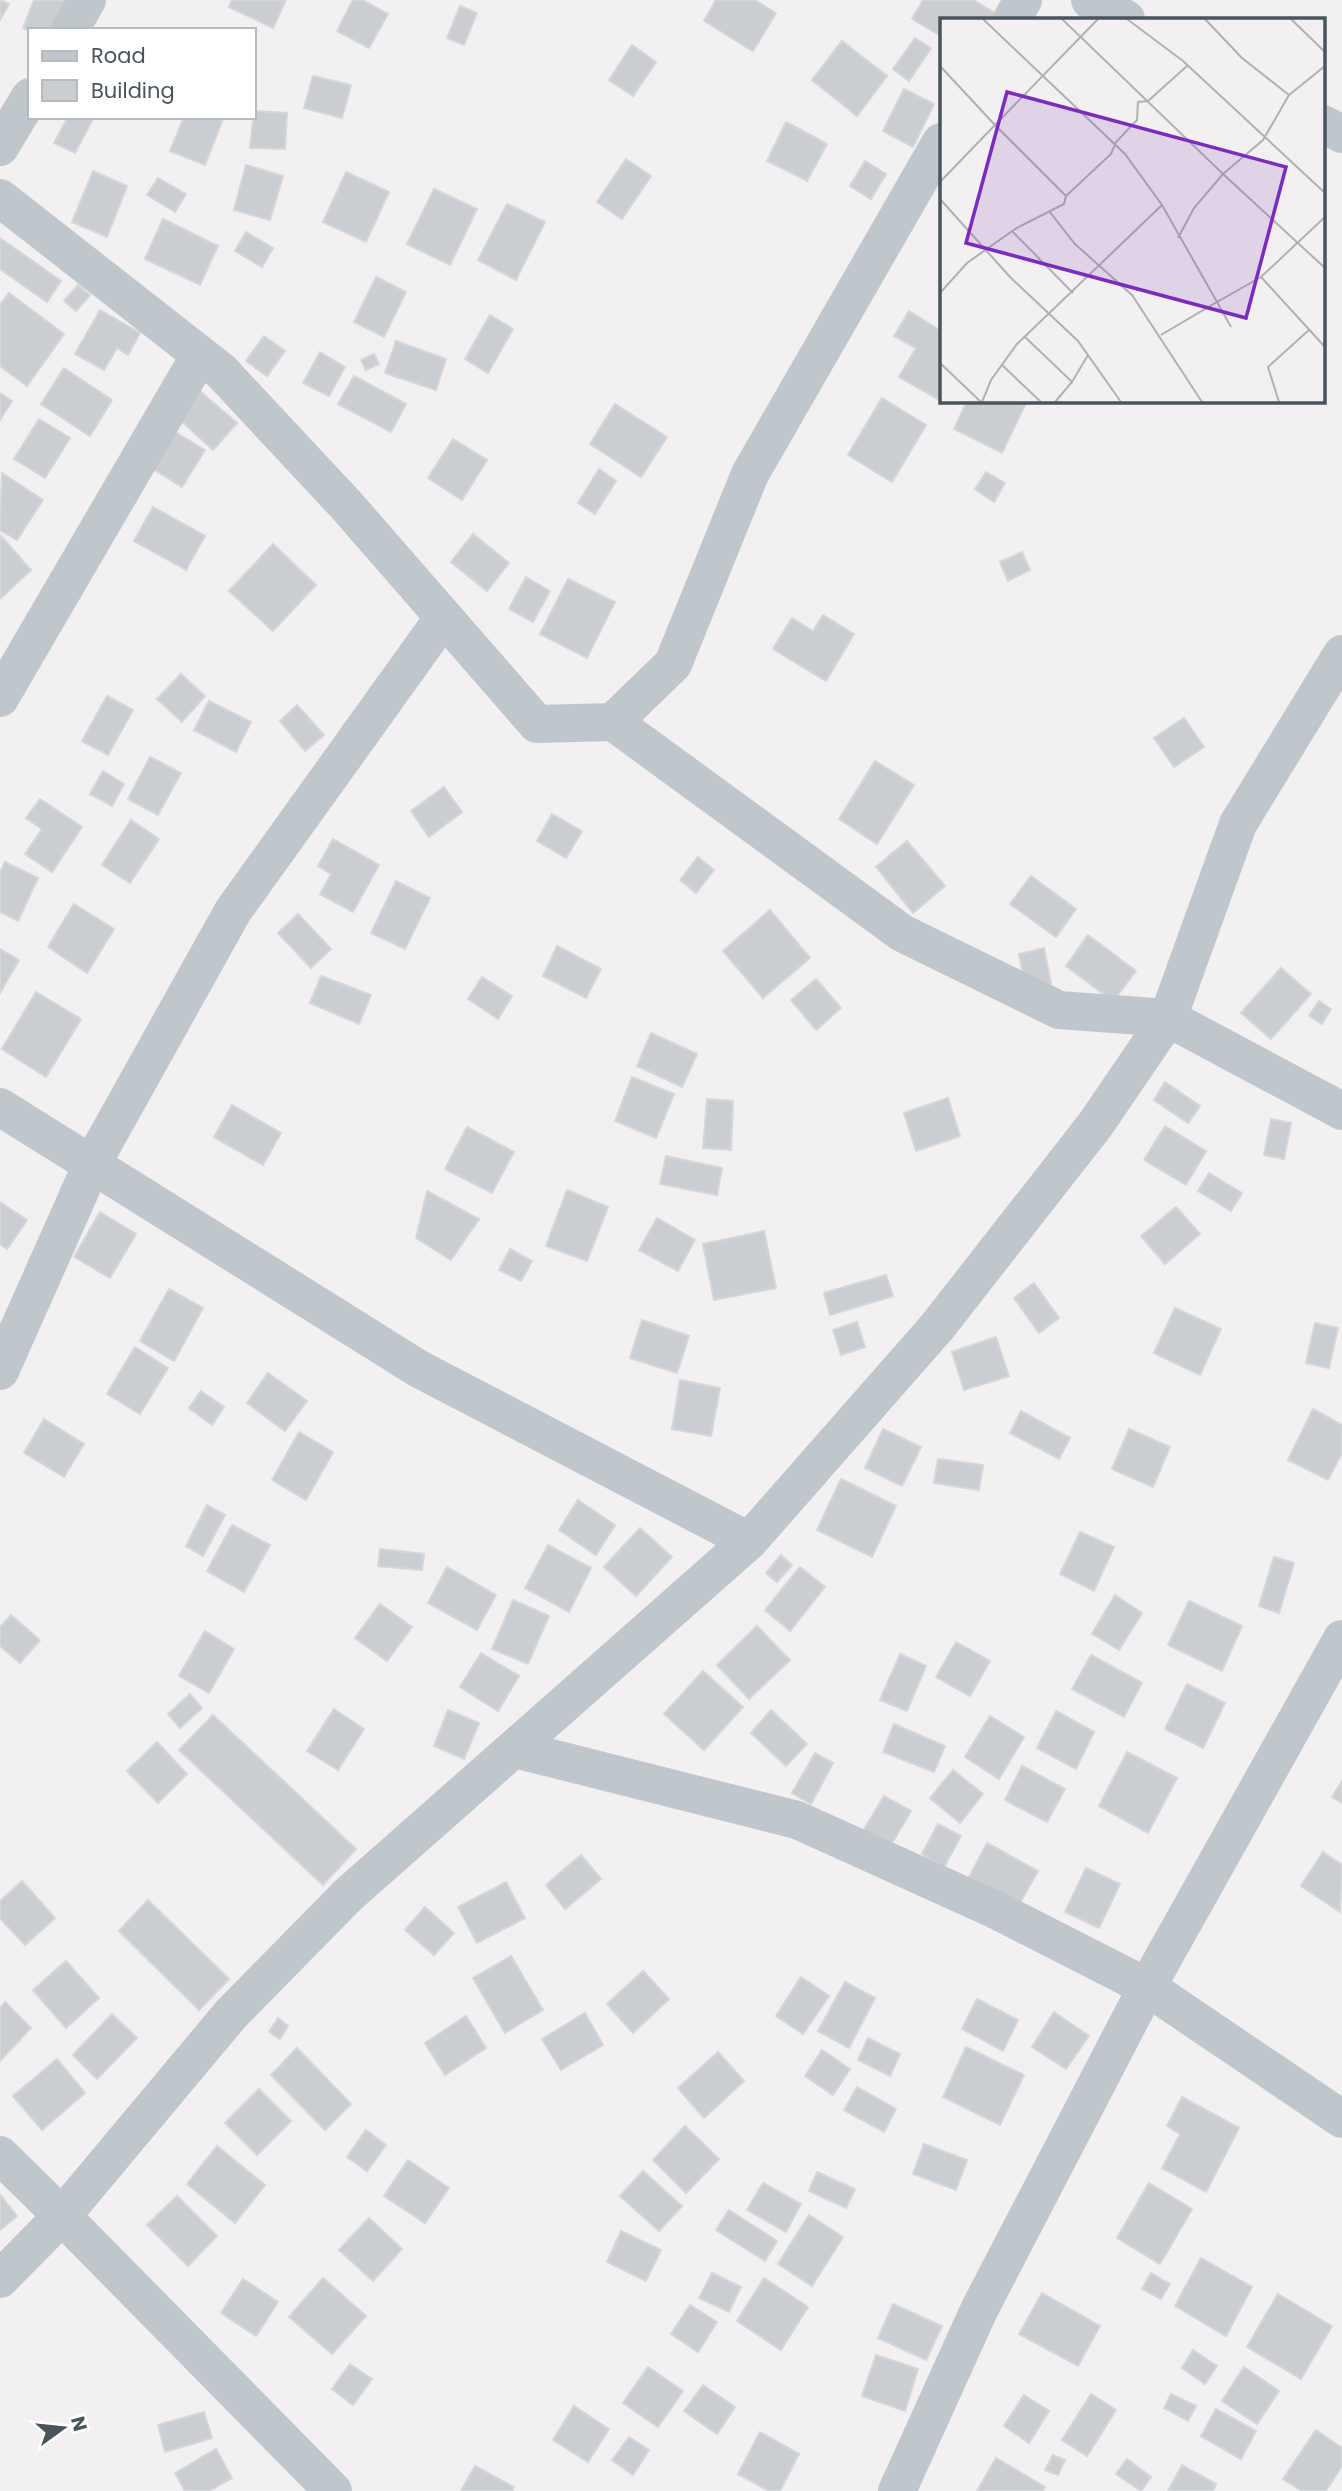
<svg xmlns="http://www.w3.org/2000/svg" width="1342" height="2491" font-family="Poppins,sans-serif">
  <style>
    .building { fill: #cacdd2; stroke: #d4d6da; stroke-width: 2 }
    .lines { fill: none; stroke-linecap: round; stroke-linejoin: round }
    .minor { stroke: #bfc7cd; stroke-width: 38 }
    .inset-road { fill: none; stroke: #aeb2b4; stroke-width: 2 }
    .view { fill: #7b2cbf; fill-opacity: 0.15; stroke: #7b2cbf; stroke-width: 3.5 }
    .inset-edge { fill: none; stroke: #49545b; stroke-width: 3.5 }
  </style>
  <rect width="100%" height="100%" fill="#f2f0f0"/>
  <path class="building" d="M 0,0 L 9,4 L 0,20 Z
    M 34,0 L 67,0 L 54,30 L 30,31 L 23,28 Z
    M 232,0 L 286,0 L 273,28 L 229,7 Z
    M 353,0 L 362,0 L 388,14 L 369,48 L 337,31 Z
    M 716,0 L 755,0 L 776,13 L 753,51 L 704,21 Z
    M 923,0 L 973,0 L 997,14 L 994,19 L 941,19 L 941,36 L 912,19 Z
    M 460,6 L 477,13 L 464,45 L 447,38 Z
    M 915,38 L 931,48 L 909,81 L 893,69 Z
    M 842,41 L 887,76 L 857,116 L 812,80 Z
    M 632,45 L 656,62 L 633,96 L 609,80 Z
    M 313,76 L 351,85 L 342,118 L 304,108 Z
    M 904,89 L 934,104 L 913,147 L 883,131 Z
    M 254,111 L 287,113 L 285,149 L 250,148 Z
    M 68,117 L 94,117 L 75,153 L 54,143 Z
    M 184,117 L 223,119 L 205,165 L 170,151 Z
    M 786,122 L 827,144 L 807,181 L 767,161 Z
    M 626,159 L 651,176 L 622,219 L 597,202 Z
    M 865,161 L 886,174 L 871,199 L 850,186 Z
    M 246,165 L 283,176 L 270,220 L 234,210 Z
    M 93,171 L 127,186 L 107,237 L 72,222 Z
    M 346,172 L 389,192 L 366,242 L 323,222 Z
    M 158,178 L 186,194 L 175,212 L 147,195 Z
    M 434,189 L 477,209 L 450,265 L 407,244 Z
    M 507,204 L 545,222 L 516,280 L 478,260 Z
    M 163,219 L 218,246 L 200,285 L 145,259 Z
    M 246,232 L 273,248 L 262,267 L 235,251 Z
    M 0,238 L 61,281 L 47,302 L 0,269 Z
    M 376,277 L 406,292 L 384,337 L 354,322 Z
    M 78,285 L 90,295 L 76,311 L 64,301 Z
    M 9,293 L 64,334 L 27,386 L 0,366 L 0,305 Z
    M 100,310 L 140,333 L 128,355 L 117,348 L 104,370 L 75,354 Z
    M 909,311 L 941,331 L 943,402 L 899,377 L 916,348 L 894,336 Z
    M 490,315 L 513,329 L 488,373 L 465,359 Z
    M 264,336 L 285,351 L 267,376 L 246,361 Z
    M 396,341 L 446,359 L 436,390 L 385,373 Z
    M 320,352 L 345,367 L 329,396 L 303,383 Z
    M 374,354 L 379,364 L 366,370 L 361,360 Z
    M 64,368 L 112,400 L 90,436 L 41,404 Z
    M 354,376 L 406,404 L 391,432 L 338,404 Z
    M 201,392 L 237,423 L 213,450 L 178,418 Z
    M 0,393 L 12,401 L 0,420 Z
    M 882,398 L 926,425 L 892,482 L 848,455 Z
    M 967,401 L 1026,403 L 1002,453 L 954,429 Z
    M 615,404 L 667,437 L 641,477 L 590,444 Z
    M 39,419 L 70,438 L 45,478 L 14,459 Z
    M 175,432 L 205,450 L 182,487 L 152,468 Z
    M 453,439 L 487,460 L 462,500 L 428,478 Z
    M 599,469 L 616,481 L 595,514 L 578,503 Z
    M 986,472 L 1005,483 L 994,502 L 975,489 Z
    M 2,473 L 43,500 L 17,540 L 0,530 Z
    M 153,507 L 205,536 L 186,570 L 134,541 Z
    M 473,534 L 509,563 L 487,591 L 451,562 Z
    M 1,536 L 31,570 L 0,599 L 0,537 Z
    M 273,544 L 316,585 L 273,631 L 229,591 Z
    M 1022,552 L 1030,570 L 1008,581 L 1000,562 Z
    M 526,577 L 550,591 L 533,622 L 509,609 Z
    M 568,579 L 615,602 L 587,658 L 540,634 Z
    M 823,615 L 854,634 L 826,681 L 773,649 L 792,618 L 813,631 Z
    M 181,674 L 205,696 L 182,722 L 157,699 Z
    M 107,696 L 133,710 L 108,755 L 82,741 Z
    M 209,701 L 251,722 L 236,752 L 194,730 Z
    M 297,705 L 324,735 L 305,751 L 280,721 Z
    M 1184,718 L 1204,747 L 1174,767 L 1154,738 Z
    M 150,757 L 181,773 L 158,815 L 128,799 Z
    M 875,761 L 914,785 L 877,844 L 839,819 Z
    M 103,771 L 124,784 L 112,806 L 90,794 Z
    M 444,787 L 462,812 L 429,837 L 411,811 Z
    M 40,799 L 82,827 L 52,872 L 25,854 L 42,829 L 26,818 Z
    M 552,814 L 582,831 L 566,858 L 537,841 Z
    M 131,820 L 159,839 L 130,883 L 102,865 Z
    M 333,839 L 379,865 L 353,912 L 320,894 L 331,874 L 318,866 Z
    M 907,841 L 945,886 L 913,913 L 876,867 Z
    M 698,857 L 714,870 L 696,893 L 680,880 Z
    M 5,862 L 38,878 L 18,921 L 0,912 L 0,873 Z
    M 1031,876 L 1076,909 L 1056,937 L 1010,904 Z
    M 396,881 L 430,898 L 405,949 L 371,933 Z
    M 74,904 L 114,929 L 87,973 L 48,947 Z
    M 770,910 L 810,958 L 763,998 L 723,951 Z
    M 298,914 L 331,949 L 311,968 L 278,933 Z
    M 1088,935 L 1136,971 L 1113,1001 L 1066,966 Z
    M 557,946 L 601,969 L 586,998 L 543,976 Z
    M 1044,948 L 1051,984 L 1026,989 L 1019,954 Z
    M 0,949 L 19,960 L 0,993 Z
    M 1281,968 L 1311,994 L 1271,1039 L 1241,1013 Z
    M 321,976 L 371,995 L 359,1024 L 310,1003 Z
    M 482,977 L 512,996 L 498,1019 L 468,999 Z
    M 816,979 L 841,1008 L 816,1030 L 791,1000 Z
    M 36,992 L 81,1019 L 46,1077 L 2,1049 Z
    M 1319,1001 L 1331,1009 L 1322,1024 L 1309,1016 Z
    M 651,1033 L 697,1054 L 682,1087 L 637,1066 Z
    M 632,1077 L 674,1094 L 656,1138 L 615,1121 Z
    M 1165,1082 L 1200,1106 L 1188,1123 L 1154,1100 Z
    M 948,1098 L 960,1136 L 916,1151 L 904,1113 Z
    M 707,1099 L 733,1101 L 731,1150 L 703,1148 Z
    M 232,1105 L 281,1133 L 263,1165 L 214,1137 Z
    M 1271,1119 L 1291,1123 L 1284,1159 L 1264,1155 Z
    M 1165,1126 L 1206,1151 L 1186,1185 L 1144,1160 Z
    M 467,1127 L 514,1152 L 492,1193 L 445,1169 Z
    M 666,1156 L 722,1168 L 717,1195 L 660,1184 Z
    M 1209,1173 L 1242,1193 L 1231,1211 L 1198,1191 Z
    M 567,1190 L 608,1207 L 587,1261 L 546,1246 Z
    M 427,1191 L 479,1219 L 451,1260 L 416,1238 Z
    M 0,1202 L 27,1220 L 7,1249 L 0,1244 Z
    M 1176,1207 L 1200,1234 L 1165,1264 L 1141,1236 Z
    M 100,1212 L 136,1234 L 110,1278 L 74,1257 Z
    M 657,1218 L 695,1240 L 678,1271 L 639,1250 Z
    M 764,1231 L 776,1288 L 714,1300 L 703,1244 Z
    M 510,1249 L 532,1261 L 521,1281 L 499,1270 Z
    M 886,1275 L 893,1296 L 830,1315 L 824,1293 Z
    M 1034,1283 L 1059,1318 L 1039,1333 L 1014,1298 Z
    M 169,1289 L 203,1308 L 174,1361 L 140,1341 Z
    M 1175,1308 L 1221,1329 L 1200,1375 L 1154,1353 Z
    M 642,1320 L 689,1336 L 677,1373 L 630,1358 Z
    M 857,1322 L 865,1347 L 841,1355 L 833,1330 Z
    M 1315,1323 L 1338,1328 L 1329,1368 L 1306,1363 Z
    M 996,1337 L 1009,1376 L 964,1390 L 952,1352 Z
    M 135,1347 L 168,1368 L 140,1414 L 107,1394 Z
    M 268,1373 L 307,1401 L 285,1431 L 247,1403 Z
    M 680,1380 L 720,1388 L 711,1436 L 672,1429 Z
    M 201,1391 L 224,1407 L 212,1425 L 189,1408 Z
    M 1313,1409 L 1342,1425 L 1342,1453 L 1328,1480 L 1288,1460 Z
    M 1021,1411 L 1070,1438 L 1059,1459 L 1010,1433 Z
    M 44,1419 L 84,1444 L 64,1477 L 24,1453 Z
    M 883,1429 L 921,1447 L 902,1486 L 865,1468 Z
    M 1129,1429 L 1170,1447 L 1153,1487 L 1112,1469 Z
    M 299,1432 L 333,1452 L 306,1500 L 272,1480 Z
    M 938,1459 L 983,1465 L 979,1490 L 934,1483 Z
    M 841,1479 L 896,1506 L 872,1557 L 817,1530 Z
    M 578,1500 L 615,1525 L 596,1555 L 559,1530 Z
    M 207,1505 L 225,1515 L 203,1556 L 186,1546 Z
    M 232,1525 L 270,1545 L 244,1592 L 207,1571 Z
    M 640,1528 L 672,1557 L 636,1596 L 604,1567 Z
    M 1080,1532 L 1114,1547 L 1094,1591 L 1060,1574 Z
    M 548,1545 L 591,1568 L 569,1612 L 525,1588 Z
    M 380,1549 L 424,1554 L 422,1570 L 378,1566 Z
    M 781,1555 L 792,1565 L 777,1582 L 766,1573 Z
    M 1274,1557 L 1294,1563 L 1279,1613 L 1259,1606 Z
    M 447,1567 L 496,1595 L 477,1630 L 428,1603 Z
    M 800,1567 L 825,1587 L 790,1631 L 765,1610 Z
    M 1115,1595 L 1142,1613 L 1119,1650 L 1092,1634 Z
    M 513,1600 L 549,1616 L 528,1664 L 492,1649 Z
    M 1189,1601 L 1242,1626 L 1222,1671 L 1168,1645 Z
    M 380,1604 L 412,1627 L 387,1661 L 355,1638 Z
    M 11,1615 L 40,1640 L 20,1663 L 0,1646 L 0,1627 Z
    M 757,1626 L 790,1660 L 749,1699 L 717,1665 Z
    M 205,1631 L 234,1649 L 209,1693 L 179,1676 Z
    M 956,1642 L 990,1661 L 970,1696 L 936,1677 Z
    M 481,1653 L 519,1676 L 498,1711 L 460,1687 Z
    M 900,1654 L 926,1666 L 907,1711 L 880,1700 Z
    M 1091,1655 L 1142,1683 L 1124,1717 L 1072,1689 Z
    M 703,1671 L 743,1707 L 704,1750 L 664,1714 Z
    M 1187,1684 L 1225,1703 L 1203,1748 L 1165,1729 Z
    M 190,1694 L 202,1708 L 180,1728 L 168,1714 Z
    M 334,1709 L 364,1729 L 338,1770 L 307,1751 Z
    M 448,1710 L 479,1723 L 464,1759 L 434,1746 Z
    M 771,1710 L 807,1744 L 786,1766 L 751,1733 Z
    M 1056,1711 L 1094,1732 L 1076,1769 L 1037,1748 Z
    M 213,1715 L 356,1849 L 323,1885 L 179,1750 Z
    M 990,1716 L 1024,1737 L 999,1779 L 965,1757 Z
    M 894,1724 L 945,1746 L 934,1772 L 883,1752 Z
    M 157,1742 L 187,1774 L 158,1803 L 127,1771 Z
    M 1127,1752 L 1177,1778 L 1148,1833 L 1099,1806 Z
    M 815,1753 L 833,1763 L 811,1804 L 792,1793 Z
    M 1022,1766 L 1065,1789 L 1047,1822 L 1005,1800 Z
    M 953,1770 L 983,1794 L 960,1823 L 930,1798 Z
    M 1342,1781 L 1342,1803 L 1332,1797 Z
    M 884,1796 L 911,1811 L 887,1852 L 860,1836 Z
    M 938,1824 L 961,1836 L 944,1867 L 922,1854 Z
    M 987,1843 L 1038,1871 L 1019,1905 L 969,1877 Z
    M 1323,1852 L 1342,1865 L 1340,1912 L 1301,1886 Z
    M 581,1855 L 601,1879 L 565,1909 L 546,1885 Z
    M 1086,1868 L 1120,1884 L 1099,1928 L 1065,1912 Z
    M 22,1881 L 55,1918 L 25,1945 L 0,1918 L 0,1901 Z
    M 506,1882 L 525,1918 L 477,1943 L 458,1907 Z
    M 148,1900 L 229,1979 L 199,2010 L 119,1931 Z
    M 425,1907 L 454,1933 L 434,1955 L 405,1930 Z
    M 511,1956 L 543,2010 L 505,2033 L 473,1978 Z
    M 66,1961 L 99,1998 L 66,2028 L 33,1990 Z
    M 643,1971 L 669,1999 L 633,2033 L 607,2004 Z
    M 801,1977 L 829,1996 L 803,2034 L 776,2016 Z
    M 845,1982 L 875,1998 L 849,2048 L 818,2031 Z
    M 977,1999 L 1018,2020 L 1003,2051 L 962,2029 Z
    M 5,2002 L 31,2028 L 0,2061 L 0,2008 Z
    M 1054,2012 L 1089,2036 L 1066,2069 L 1032,2047 Z
    M 585,2013 L 603,2045 L 561,2070 L 542,2039 Z
    M 112,2014 L 137,2038 L 97,2079 L 73,2055 Z
    M 466,2016 L 486,2048 L 445,2075 L 425,2043 Z
    M 278,2018 L 288,2026 L 280,2039 L 269,2032 Z
    M 868,2038 L 900,2054 L 890,2076 L 858,2060 Z
    M 966,2047 L 1024,2075 L 1000,2125 L 943,2097 Z
    M 297,2048 L 351,2104 L 325,2130 L 271,2075 Z
    M 822,2050 L 850,2069 L 833,2095 L 805,2076 Z
    M 718,2052 L 744,2081 L 704,2118 L 678,2088 Z
    M 57,2059 L 85,2093 L 42,2130 L 13,2096 Z
    M 857,2087 L 896,2109 L 884,2132 L 844,2110 Z
    M 259,2089 L 291,2121 L 257,2155 L 225,2123 Z
    M 1182,2097 L 1239,2128 L 1206,2192 L 1162,2168 L 1180,2134 L 1167,2126 Z
    M 685,2126 L 719,2159 L 686,2193 L 653,2160 Z
    M 366,2130 L 386,2145 L 367,2171 L 347,2157 Z
    M 924,2144 L 967,2160 L 956,2190 L 913,2174 Z
    M 217,2146 L 265,2185 L 235,2223 L 187,2184 Z
    M 408,2160 L 449,2188 L 425,2223 L 384,2196 Z
    M 643,2171 L 682,2206 L 659,2231 L 620,2196 Z
    M 817,2172 L 855,2189 L 846,2208 L 809,2191 Z
    M 763,2183 L 801,2204 L 786,2232 L 747,2210 Z
    M 1149,2183 L 1192,2209 L 1160,2264 L 1117,2238 Z
    M 0,2195 L 17,2216 L 0,2230 Z
    M 177,2196 L 217,2236 L 188,2266 L 147,2225 Z
    M 729,2210 L 777,2241 L 765,2261 L 716,2230 Z
    M 809,2215 L 843,2237 L 812,2286 L 778,2264 Z
    M 369,2218 L 402,2249 L 373,2281 L 339,2250 Z
    M 621,2231 L 661,2250 L 646,2281 L 607,2262 Z
    M 1201,2258 L 1252,2287 L 1226,2336 L 1175,2306 Z
    M 712,2273 L 741,2287 L 729,2312 L 699,2298 Z
    M 1151,2273 L 1170,2284 L 1161,2299 L 1142,2289 Z
    M 323,2278 L 366,2316 L 332,2354 L 289,2317 Z
    M 764,2278 L 808,2307 L 781,2350 L 737,2321 Z
    M 243,2279 L 278,2302 L 256,2336 L 221,2313 Z
    M 1042,2293 L 1100,2326 L 1078,2366 L 1019,2334 Z
    M 1278,2294 L 1332,2326 L 1301,2379 L 1247,2347 Z
    M 893,2304 L 942,2326 L 926,2360 L 878,2338 Z
    M 690,2305 L 717,2322 L 698,2352 L 671,2334 Z
    M 1193,2350 L 1217,2366 L 1205,2384 L 1182,2368 Z
    M 876,2355 L 918,2369 L 905,2411 L 862,2396 Z
    M 350,2364 L 372,2379 L 353,2405 L 332,2389 Z
    M 648,2367 L 683,2391 L 658,2427 L 623,2403 Z
    M 1244,2367 L 1279,2391 L 1257,2424 L 1222,2401 Z
    M 703,2385 L 735,2407 L 717,2434 L 684,2411 Z
    M 1091,2394 L 1116,2410 L 1087,2456 L 1062,2440 Z
    M 1171,2394 L 1196,2406 L 1188,2421 L 1164,2408 Z
    M 1024,2395 L 1049,2411 L 1029,2443 L 1004,2426 Z
    M 574,2406 L 609,2429 L 588,2462 L 553,2440 Z
    M 1216,2409 L 1256,2431 L 1241,2459 L 1201,2436 Z
    M 204,2412 L 212,2438 L 165,2452 L 158,2425 Z
    M 1316,2430 L 1342,2448 L 1342,2466 L 1326,2491 L 1302,2491 L 1283,2479 Z
    M 760,2432 L 799,2454 L 780,2491 L 769,2491 L 738,2474 Z
    M 629,2437 L 649,2450 L 633,2475 L 612,2460 Z
    M 216,2449 L 232,2478 L 209,2491 L 185,2491 L 175,2473 Z
    M 1053,2455 L 1065,2460 L 1058,2475 L 1045,2470 Z
    M 996,2458 L 1045,2487 L 1043,2491 L 977,2491 Z
    M 1127,2459 L 1151,2477 L 1141,2491 L 1116,2474 Z
    M 1182,2465 L 1216,2484 L 1213,2491 L 1168,2491 Z
    M 475,2466 L 514,2487 L 512,2491 L 461,2491 Z"/>
  <g class="lines">
    <path class="minor" d="M 1090,0 L 1126,19
      M 1012,19 L 1023,0
      M 70,30 L 87,0
      M 1323,124 L 1342,134
      M 0,147 L 30,97
      M 0,198 L 221,371 L 347,506 L 537,724 L 613,722 L 673,664 L 750,474 L 941,142
      M 0,698 L 200,355
      M 613,722 L 902,933 L 1059,1010 L 1168,1018 L 1342,1111
      M 0,1107 L 419,1369 L 749,1541
      M 0,1371 L 93,1162 L 233,911 L 444,617
      M 1342,1639 L 1147,1987 L 1342,2119
      M 515,1749 L 797,1820 L 996,1910 L 1147,1987 L 979,2310 L 897,2491
      M 0,2155 L 62,2216 L 0,2279
      M 333,2491 L 62,2216 L 231,2014 L 348,1895 L 749,1541 L 937,1327 L 1095,1125 L 1168,1018 L 1238,824 L 1342,654"/>
  </g>
  <g transform="translate(940 18)">
    <rect width="385" height="385" fill="#f2f0f0"/>
    <path class="inset-road" d="M 43,1 L 185,136 L 222,187 L 277,284 L 321,259 L 385,199M 122,1 L 283,156 L 323,122 L 349,77 L 302,40 L 265,1M 187,1 L 243,43 L 385,175M 351,1 L 385,34M 0,48 L 55,107 L 158,1M 349,77 L 385,48M 0,164 L 55,107 L 126,178 L 124,186 L 75,211 L 27,245 L 0,275M 126,178 L 171,136 L 176,124 L 197,102 L 198,84 L 208,83 L 247,48M 0,181 L 70,259 L 138,323 L 181,384M 109,193 L 135,226 L 192,277 L 262,384M 72,213 L 133,275M 238,220 L 254,190 L 283,156 L 385,250M 321,259 L 385,329M 221,317 L 277,284 L 291,309M 85,319 L 132,364 L 148,337M 0,345 L 41,384M 62,347 L 101,384M 42,384 L 51,362 L 77,326 L 222,187M 115,384 L 132,364M 339,384 L 328,349 L 369,312"/>
    <path class="view" d="M 67,74 L 346,149 L 306,300 L 26,225 Z"/>
    <rect width="385" height="385" class="inset-edge"/>
  </g>
  <rect x="28" y="28" width="228" height="91" fill="#ffffff" stroke="#b6bbbd" stroke-width="2"/>
  <rect x="42" y="51" width="35" height="10" fill="#bfc7cd" stroke="#b6bbbd" stroke-width="2"/>
  <text x="91" y="63" font-size="21" fill="#49545b">Road</text>
  <rect x="42" y="80" width="35" height="21" fill="#cacdd2" stroke="#b6bbbd" stroke-width="2"/>
  <text x="91" y="98" font-size="21" fill="#49545b">Building</text>
  <g transform="translate(63 2428) rotate(75)" stroke="#ffffff" stroke-width="5" paint-order="stroke">
  <path d="M0-5L12 26L0 18L-12 26Z" fill="#49545b"/>
  <text y="-10" font-size="19" font-weight="bold" text-anchor="middle" fill="#49545b">N</text>
  </g>
</svg>
